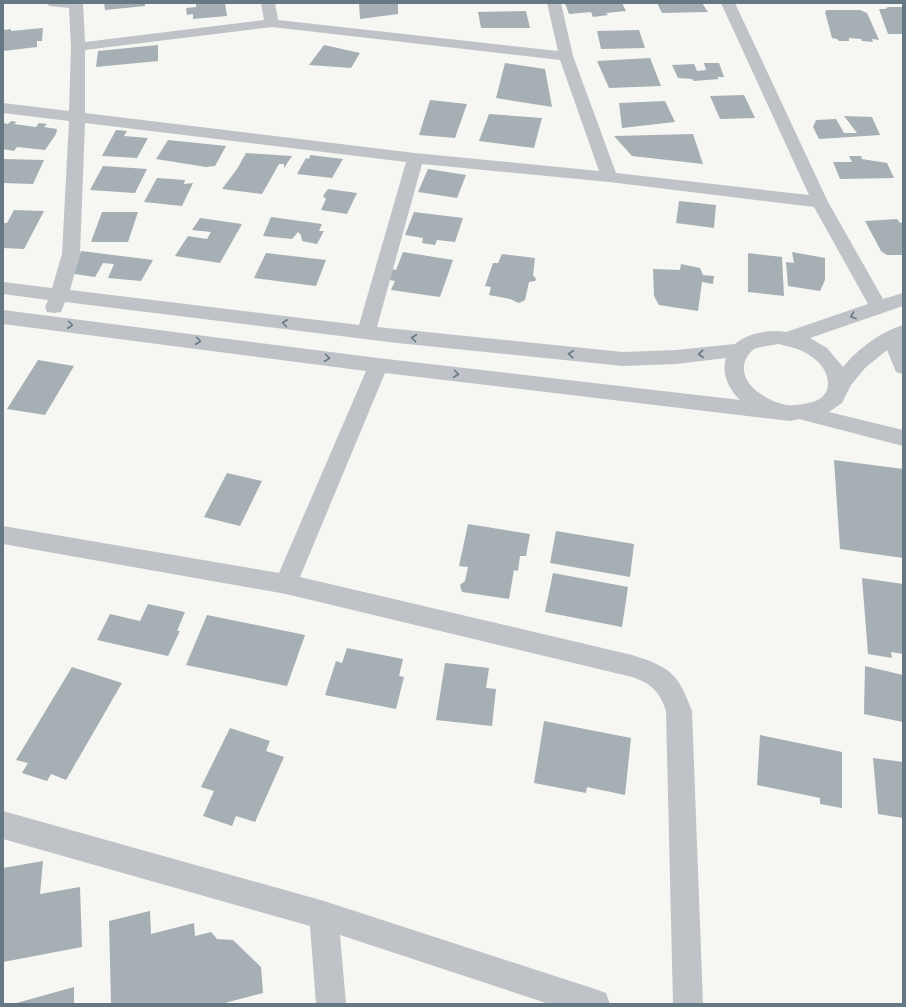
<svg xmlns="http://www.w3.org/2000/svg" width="906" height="1007" viewBox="0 0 906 1007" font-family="'Golos Text',sans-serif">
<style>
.building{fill:#a6afb4}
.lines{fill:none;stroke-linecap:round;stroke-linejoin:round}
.street{fill:#bfc3c7;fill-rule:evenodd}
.oneway{stroke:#657884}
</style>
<rect width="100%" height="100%" fill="#f6f6f3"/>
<!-- building -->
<g class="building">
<polygon points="104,3 145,3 145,6 105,10"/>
<polygon points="206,3 225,3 227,16 193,19 193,14 187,15 186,8 196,7 196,4"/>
<polygon points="359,3 398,3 398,14 360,19"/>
<polygon points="565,3 622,3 626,11 606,13 608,15 593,17 591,12 569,14"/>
<polygon points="657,3 702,3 708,12 662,13"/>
<polygon points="888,7 903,7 903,34 888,34 879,9 885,9"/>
<polygon points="827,10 860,10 867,13 879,40 872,39 873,42 862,41 861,39 849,38 849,41 839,41 837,39 832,38 825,12"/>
<polygon points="526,11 530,28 481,28 478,12"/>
<polygon points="43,28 42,41 37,41 37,47 3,51 3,30 11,29 11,31"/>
<polygon points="639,30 645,48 601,49 597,31"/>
<polygon points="158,45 158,61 96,67 98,51"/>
<polygon points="324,45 360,53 351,68 309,65"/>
<polygon points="650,58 661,86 609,88 597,61"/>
<polygon points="505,63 545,69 552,107 496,98"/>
<polygon points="704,63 719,63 724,77 717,77 719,79 694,81 692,79 678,78 672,65 694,64 697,71 706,70"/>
<polygon points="744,95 755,118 720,119 710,96"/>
<polygon points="430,100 467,104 455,138 419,135"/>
<polygon points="665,101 675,122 622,128 619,103"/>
<polygon points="489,114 542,118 534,148 479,141"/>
<polygon points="844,116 872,117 880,135 819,139 813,127 816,120 836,119 844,133 857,133"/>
<polygon points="11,121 17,122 14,124 36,127 39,123 47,124 44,127 57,129 56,134 45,150 17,147 14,151 3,149 3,123 8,124"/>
<polygon points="116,130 127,131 124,136 148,138 137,158 102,156"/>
<polygon points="693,134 703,164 632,156 614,136"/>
<polygon points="168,140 226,146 215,166 206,167 156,159"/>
<polygon points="246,153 292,156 284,168 284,164 279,164 262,194 222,189 237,169"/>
<polygon points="310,155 343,159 332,178 297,174 306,158 309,159"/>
<polygon points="849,156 861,156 862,159 887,163 894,178 840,179 833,162 852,162"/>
<polygon points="3,159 44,160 33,184 3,183"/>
<polygon points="103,166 147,169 135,193 90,190"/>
<polygon points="428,169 466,175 457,198 418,192"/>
<polygon points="157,178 185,180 184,184 193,183 182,206 144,202"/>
<polygon points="328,189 357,193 347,214 321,210 326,199 323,196"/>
<polygon points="679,201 716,205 714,228 676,223"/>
<polygon points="14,210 44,211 24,249 3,248 3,223 7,223"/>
<polygon points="102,212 138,212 128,242 91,242"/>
<polygon points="414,212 463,218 455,242 437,240 435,245 422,243 423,238 405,235"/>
<polygon points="271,217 322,224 319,231 324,231 317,244 302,241 301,235 298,232 292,239 263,236"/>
<polygon points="200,218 242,224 220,263 175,256 188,236 207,239 211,232 192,230"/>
<polygon points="897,219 900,223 903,222 903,255 887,255 881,251 865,221"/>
<polygon points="81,251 153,260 141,281 108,278 114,264 103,263 95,277 74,274"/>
<polygon points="403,252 453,260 440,297 391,290 395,281 380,278 385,268 396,270"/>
<polygon points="792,252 825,258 825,280 820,291 788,286 786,262 794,263"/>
<polygon points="266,253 326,260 316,286 254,278"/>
<polygon points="748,253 782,257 784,296 748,292"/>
<polygon points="502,254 535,258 533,275 536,279 535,281 529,282 525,300 519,303 510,299 489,295 491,287 485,286 493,263 498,263"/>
<polygon points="681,264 700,268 703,275 714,276 713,284 702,282 698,311 659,305 654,296 653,269 680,270"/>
<polygon points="38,360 74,366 45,415 7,409"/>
<polygon points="834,460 903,469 903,558 840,549"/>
<polygon points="227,473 262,481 240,526 204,517"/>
<polygon points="468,524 530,534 526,556 520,556 518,571 514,570 509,599 462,592 460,585 465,581 468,567 459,566"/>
<polygon points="556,531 634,544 630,577 550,563"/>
<polygon points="553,573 628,587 622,627 545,612"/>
<polygon points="862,578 903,584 903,654 891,652 892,658 868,654"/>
<polygon points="148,604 185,612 177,631 180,631 168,656 97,640 110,614 140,621"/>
<polygon points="207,615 305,635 287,686 186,665"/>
<polygon points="347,648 403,659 399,676 404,677 396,709 325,695 336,661 342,663"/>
<polygon points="445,663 489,668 486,688 496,689 492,726 436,720"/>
<polygon points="865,666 903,675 903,722 864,714"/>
<polygon points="72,667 122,683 66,780 51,774 47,781 22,773 28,763 16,760"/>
<polygon points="544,721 631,738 625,795 587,787 586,793 534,783"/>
<polygon points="230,728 270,741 266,751 284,757 255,822 236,816 232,826 203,816 214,791 201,787"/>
<polygon points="760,735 842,752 842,808 820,804 820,798 757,785"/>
<polygon points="873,758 903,762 903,818 878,814"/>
<polygon points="43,861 40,894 80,887 82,947 3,962 3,868"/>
<polygon points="150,911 151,934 194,923 195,936 211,932 217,939 233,940 261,967 263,993 221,1004 111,1004 109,921"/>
<polygon points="74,987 74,1004 13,1004"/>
</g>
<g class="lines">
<!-- street -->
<g class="street">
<path d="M 47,3 L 83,3 L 85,42 L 264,20 L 261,3 L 275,3 L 278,20 L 558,51 L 547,3 L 561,3 L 573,56 L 616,173 L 809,195 L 721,3 L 735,3 L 828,202 L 883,299 L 903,293 L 903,306 L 810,338 L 827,348 L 843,367 C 858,349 880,332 903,325 L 903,374 L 896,372 L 887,350 L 865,368 L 851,385 L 842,403 L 829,412 L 903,430 L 903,446 L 799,419 L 790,421 L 385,373 L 300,577 L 632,655 C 670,667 678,673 692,711 L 703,1004 L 673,1004 L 666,711 C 660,692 651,683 632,677 L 286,594 L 3,544 L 3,526 L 279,573 L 366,371 L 3,324 L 3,310 L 378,358 L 740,400 C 729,389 721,374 726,358 L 676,364 L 623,366 L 397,343 L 65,302 L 61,312 L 54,313 L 47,312 L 45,307 L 48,300 L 3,294 L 3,282 L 52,288 L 62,254 L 69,121 L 3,113 L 3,103 L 69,111 L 71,47 L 69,8 L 49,6 ZM 272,27 L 560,60 L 599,171 L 415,153 L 85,113 L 85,50 ZM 85,123 L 406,162 L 359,325 L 70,290 L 80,254 ZM 422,164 L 609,182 L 814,207 L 868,304 L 786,332 C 771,329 747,333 735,344 L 676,350 L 623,352 L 377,327 ZM 778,344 C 791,347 802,349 812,357 C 829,368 837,394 813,402 C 804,404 791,407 782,404 C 764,399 738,383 745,361 C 747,356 750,352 754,349 C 761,346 771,346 778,344 Z"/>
<polygon points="3,811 324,901 595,989 606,993 610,1004 549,1004 340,935 346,1004 316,1004 310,926 3,839"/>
</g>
</g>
<!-- one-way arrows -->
<defs><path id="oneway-chevron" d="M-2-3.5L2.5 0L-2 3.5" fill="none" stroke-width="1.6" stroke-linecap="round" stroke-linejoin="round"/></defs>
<g class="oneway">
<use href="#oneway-chevron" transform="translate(853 316) rotate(160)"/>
<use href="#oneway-chevron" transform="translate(285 323) rotate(-173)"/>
<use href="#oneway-chevron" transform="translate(70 325) rotate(7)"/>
<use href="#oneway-chevron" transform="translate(414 338) rotate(-174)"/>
<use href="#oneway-chevron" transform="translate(198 341) rotate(7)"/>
<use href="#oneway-chevron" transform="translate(571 354) rotate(-174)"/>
<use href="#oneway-chevron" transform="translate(701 354) rotate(175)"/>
<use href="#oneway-chevron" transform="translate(327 358) rotate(8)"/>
<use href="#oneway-chevron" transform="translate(456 374) rotate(7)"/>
</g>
<!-- border -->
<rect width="906" height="1007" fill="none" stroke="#657884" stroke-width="8"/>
</svg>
